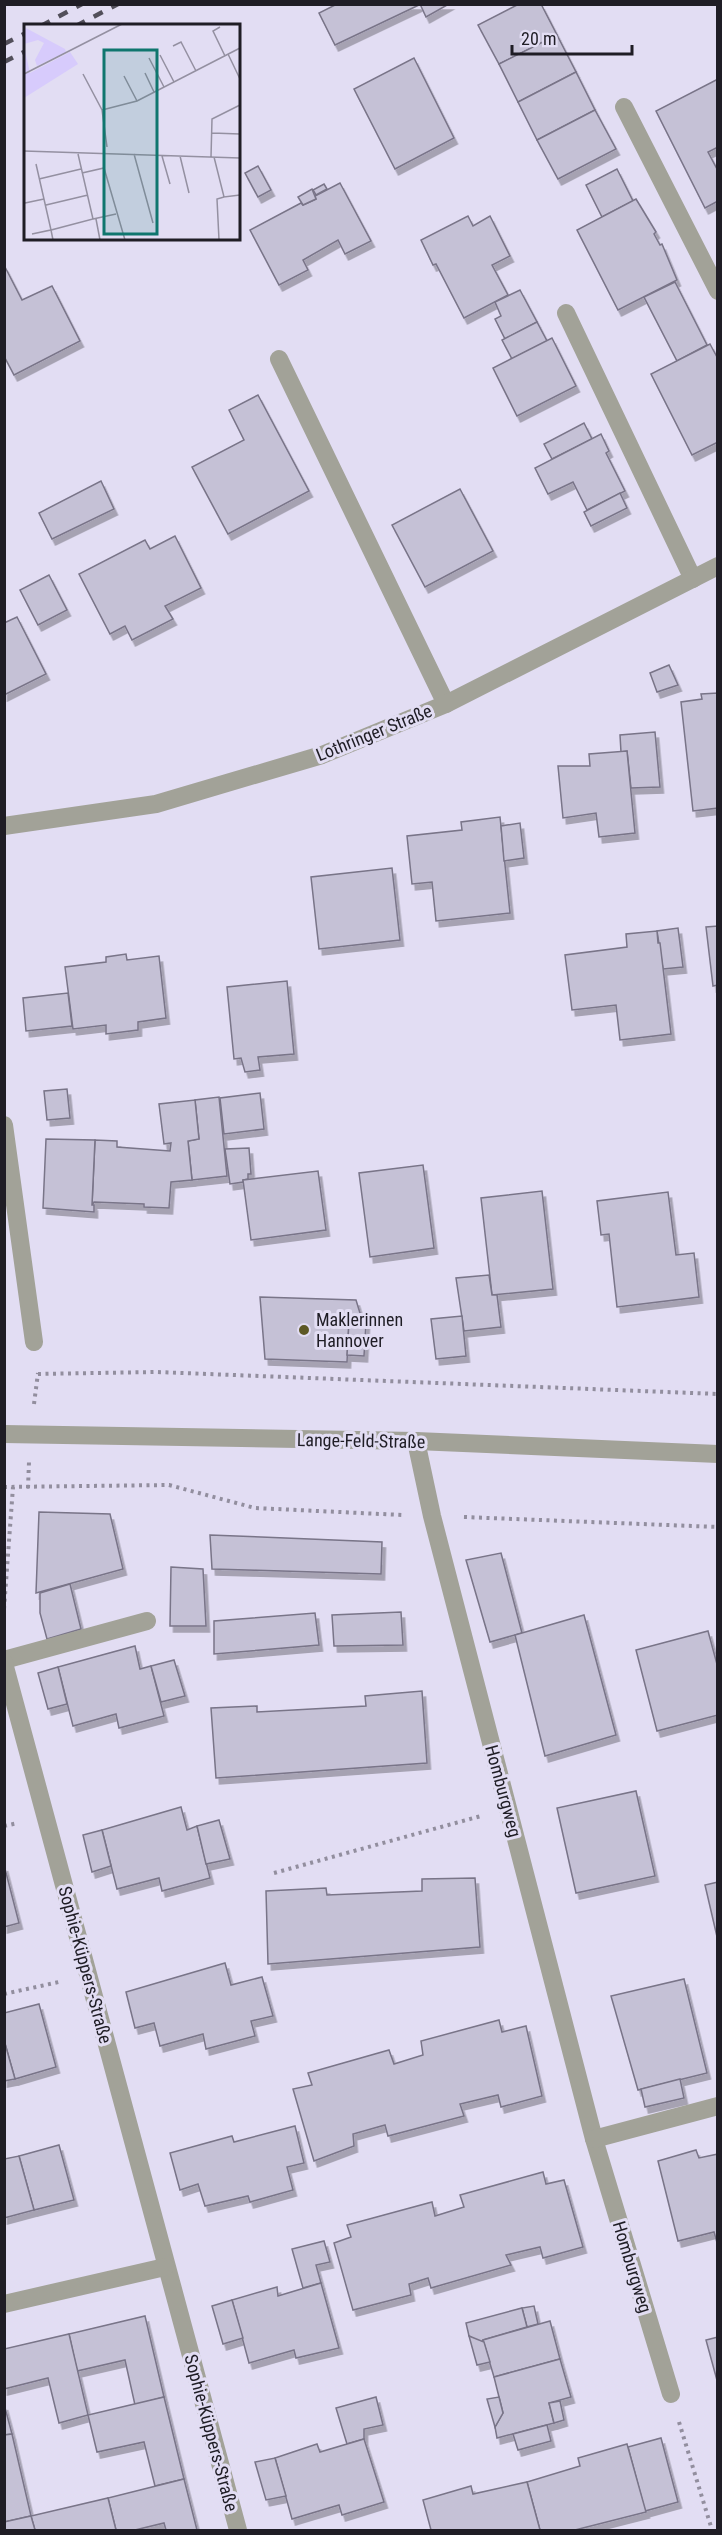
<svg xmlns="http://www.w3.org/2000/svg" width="722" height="2535" viewBox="0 0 722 2535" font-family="'Roboto Condensed',sans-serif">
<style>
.building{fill:#c5c1d6;stroke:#797488;stroke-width:1.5;filter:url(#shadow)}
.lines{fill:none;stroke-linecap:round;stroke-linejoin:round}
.path{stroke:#928e9e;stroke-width:4;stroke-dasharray:3 4.5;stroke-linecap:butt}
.minor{stroke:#a2a298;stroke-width:18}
.rail{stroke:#524f5a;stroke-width:4.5;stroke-dasharray:10 10;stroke-linecap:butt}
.poi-dot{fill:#5d5825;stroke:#e2ddf3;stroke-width:2}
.labels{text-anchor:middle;stroke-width:6;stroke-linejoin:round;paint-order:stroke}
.street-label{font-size:18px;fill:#1f1d25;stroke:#e2ddf3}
.poi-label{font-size:18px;fill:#1f1d25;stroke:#e2ddf3;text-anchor:start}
.inset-road{fill:none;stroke:#9490a1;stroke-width:1.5}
.view{fill:#0f766e;fill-opacity:0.15;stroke:#0f766e;stroke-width:3}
.inset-edge{fill:none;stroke:#1f1d25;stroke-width:3}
</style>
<defs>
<filter id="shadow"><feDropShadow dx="3.5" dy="6" stdDeviation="0" flood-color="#0004"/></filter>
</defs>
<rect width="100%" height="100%" fill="#e2ddf3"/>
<!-- building -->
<g class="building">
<polygon points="337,4 418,4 419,5 335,45 319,13"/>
<polygon points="420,4 449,4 426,17"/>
<polygon points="519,4 541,4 557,35 499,64 478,25"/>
<polygon points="557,35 576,72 518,102 499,64"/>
<polygon points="414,58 454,138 395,169 354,89"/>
<polygon points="576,72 595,110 537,140 518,102"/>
<polygon points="718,79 718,147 708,152 718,171 718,201 705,208 656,111"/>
<polygon points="595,110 616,149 558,179 537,140"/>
<polygon points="258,166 271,190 258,197 245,173"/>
<polygon points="617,169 633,201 602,217 586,185"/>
<polygon points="340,183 371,241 345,254 338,240 303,260 308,270 279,285 250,230 301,203 303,205 316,199 315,196"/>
<polygon points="324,184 327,189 316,195 313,190"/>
<polygon points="312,189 316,199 303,205 298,197"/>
<polygon points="636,199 656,232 654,234 660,245 662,244 677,280 618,310 577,230"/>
<polygon points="468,216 473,226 490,216 510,256 492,265 508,295 464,318 436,264 433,265 421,240"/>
<polygon points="4,265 22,300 52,286 80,341 14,375 4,356"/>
<polygon points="675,282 707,345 677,361 644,297"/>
<polygon points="520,290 537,322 505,339 495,319 501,316 495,302"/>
<polygon points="537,322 547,341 512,359 502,340"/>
<polygon points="552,338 576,386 517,416 493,368"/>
<polygon points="710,344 718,359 718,442 692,455 651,374"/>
<polygon points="258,395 309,491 228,534 192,467 244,440 229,410"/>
<polygon points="584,423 592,439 552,459 544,444"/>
<polygon points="601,434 609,451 606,453 625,491 587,510 573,482 548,494 535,468"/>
<polygon points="101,481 114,509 52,539 39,513"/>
<polygon points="460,489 493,551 425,587 392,525"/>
<polygon points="620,493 627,508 591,526 584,512"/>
<polygon points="175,536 201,588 165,606 173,619 132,640 125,626 110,634 79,574 145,540 150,549"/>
<polygon points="49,575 67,610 38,625 20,590"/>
<polygon points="17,617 46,674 4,695 4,623"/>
<polygon points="669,665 678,685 657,692 650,673"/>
<polygon points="718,693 718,808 693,811 681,702 702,699 701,694"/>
<polygon points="655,732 660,787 631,788 627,751 621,752 620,735"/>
<polygon points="627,751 635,833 599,837 596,813 563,818 558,766 590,766 589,754"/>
<polygon points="500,817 510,913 436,921 432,882 412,884 407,836 462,830 461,822"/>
<polygon points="520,823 524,858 504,861 501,826"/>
<polygon points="392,868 400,940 319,949 311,877"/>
<polygon points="718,926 718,985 713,986 706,927"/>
<polygon points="678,928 683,967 663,969 657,931"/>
<polygon points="657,931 658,943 660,943 671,1034 620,1040 616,1005 572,1010 565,955 627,947 626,934"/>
<polygon points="126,954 127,960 159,956 166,1018 138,1022 138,1030 106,1034 106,1025 73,1029 65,967 106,962 106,957"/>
<polygon points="287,981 294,1054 258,1057 260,1070 245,1072 241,1058 234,1059 227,987"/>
<polygon points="68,993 72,1026 26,1031 23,998"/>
<polygon points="67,1089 70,1118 47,1120 44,1091"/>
<polygon points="260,1093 264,1129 224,1134 220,1098"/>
<polygon points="219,1097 227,1176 192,1180 188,1141 199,1139 195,1100"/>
<polygon points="195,1100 199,1139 188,1141 192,1180 171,1182 169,1208 144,1207 144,1204 94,1202 92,1205 95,1140 117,1141 117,1147 170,1151 171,1143 164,1144 159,1104"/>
<polygon points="46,1139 95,1140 92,1205 94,1205 94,1212 43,1208"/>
<polygon points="249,1148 251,1174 248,1174 248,1179 243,1180 243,1182 230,1184 225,1149"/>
<polygon points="423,1165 434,1248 370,1257 359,1173"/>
<polygon points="318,1171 326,1230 251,1240 243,1180"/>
<polygon points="542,1191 553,1289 492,1295 481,1198"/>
<polygon points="668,1192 676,1255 694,1253 699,1297 617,1307 609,1234 601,1235 597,1201"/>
<polygon points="489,1275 492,1295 497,1295 501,1327 464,1331 456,1278"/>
<polygon points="260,1297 356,1300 363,1323 349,1322 347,1362 265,1359"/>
<polygon points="462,1316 466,1356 436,1359 431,1319"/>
<polygon points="349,1322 366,1323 364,1356 347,1355"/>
<polygon points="39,1512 110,1514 123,1569 36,1593"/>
<polygon points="210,1535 382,1542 381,1574 212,1569"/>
<polygon points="501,1553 522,1633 490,1642 466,1560"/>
<polygon points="171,1567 203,1569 206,1626 170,1626"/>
<polygon points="70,1584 81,1629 47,1639 40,1613 40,1593"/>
<polygon points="401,1612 403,1645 334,1646 332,1615"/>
<polygon points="315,1613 319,1645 214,1654 214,1621"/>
<polygon points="584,1615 616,1735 545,1756 515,1635"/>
<polygon points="708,1631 718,1668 718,1715 657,1731 636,1650"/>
<polygon points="135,1646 140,1669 151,1666 164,1716 119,1728 116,1714 73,1726 58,1667"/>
<polygon points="174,1660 185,1696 161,1702 151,1666"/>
<polygon points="58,1667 67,1704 48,1709 38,1673"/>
<polygon points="422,1691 427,1763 216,1778 211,1708 257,1706 257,1712 366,1706 365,1696"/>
<polygon points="636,1791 655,1876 576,1893 557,1808"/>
<polygon points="181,1807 187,1830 197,1826 210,1878 162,1891 159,1878 117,1889 102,1830"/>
<polygon points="219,1820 230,1859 206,1864 197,1826"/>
<polygon points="102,1830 111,1866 92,1872 83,1835"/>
<polygon points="4,1865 19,1923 4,1927"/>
<polygon points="475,1878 480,1947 268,1964 266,1891 326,1888 327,1895 422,1891 422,1879"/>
<polygon points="718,1882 718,1941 705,1885"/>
<polygon points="225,1963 231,1985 262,1977 273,2016 251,2021 255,2036 206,2049 203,2034 160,2046 154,2023 135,2028 126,1992"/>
<polygon points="684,1979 707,2073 638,2090 611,1996"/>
<polygon points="39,2004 56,2067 15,2079 4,2040 4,2013"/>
<polygon points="499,2020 502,2032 526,2026 542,2096 501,2107 498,2095 460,2104 464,2116 388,2136 385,2125 353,2134 354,2146 314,2161 293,2089 312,2085 308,2073 389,2050 394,2064 423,2055 421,2041"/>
<polygon points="4,2040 15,2079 4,2081"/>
<polygon points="680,2079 684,2098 645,2107 641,2089"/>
<polygon points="295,2126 304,2163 287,2167 293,2190 250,2202 248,2196 205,2206 198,2184 180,2190 170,2153 232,2136 234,2142"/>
<polygon points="59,2145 74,2200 34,2210 19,2156"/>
<polygon points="696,2150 699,2158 718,2154 718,2246 714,2232 678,2241 658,2161"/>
<polygon points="19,2156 34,2210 4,2218 4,2159"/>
<polygon points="543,2172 546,2184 564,2180 583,2247 543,2258 540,2247 506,2255 511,2265 431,2288 428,2278 409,2284 411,2295 353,2310 334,2243 351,2237 347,2225 432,2202 435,2216 464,2207 460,2195"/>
<polygon points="324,2241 330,2262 316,2265 321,2283 303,2288 292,2249"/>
<polygon points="321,2283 339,2348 296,2358 294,2350 249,2363 232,2300 277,2287 278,2296"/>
<polygon points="232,2300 243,2338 223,2344 212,2306"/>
<polygon points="534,2306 538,2324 527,2327 522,2308"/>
<polygon points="522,2308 527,2327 483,2340 481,2343 469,2336 466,2323"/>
<polygon points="145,2316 164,2397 135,2405 125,2360 77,2371 69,2334"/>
<polygon points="550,2321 560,2359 494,2377 483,2340"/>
<polygon points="69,2334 88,2415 59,2423 48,2378 4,2389 4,2349"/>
<polygon points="469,2336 484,2342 490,2362 477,2365"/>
<polygon points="718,2337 718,2384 706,2340"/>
<polygon points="560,2359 571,2397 549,2403 554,2423 497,2438 495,2427 503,2413 494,2377"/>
<polygon points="164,2397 184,2479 155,2486 144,2442 97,2452 88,2415"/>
<polygon points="376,2397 383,2425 364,2429 364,2439 347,2444 336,2408"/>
<polygon points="499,2397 503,2413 495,2427 487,2399"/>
<polygon points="560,2401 564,2420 554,2423 549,2403"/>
<polygon points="4,2404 12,2434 4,2435"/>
<polygon points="547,2425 551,2441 518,2450 513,2434"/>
<polygon points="12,2434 31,2516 4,2522 4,2435"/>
<polygon points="661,2438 678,2502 645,2511 628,2447"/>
<polygon points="364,2439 384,2502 342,2515 339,2505 292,2519 275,2458 317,2444 320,2452"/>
<polygon points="627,2444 646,2512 575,2530 540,2530 527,2482 580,2466 578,2458"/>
<polygon points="275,2458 286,2496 266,2500 255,2462"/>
<polygon points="184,2479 197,2530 166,2530 164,2523 135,2530 116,2530 108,2498"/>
<polygon points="527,2482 540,2530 431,2530 423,2500 471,2486 473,2494"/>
<polygon points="108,2498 116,2530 35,2530 31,2516"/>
<polygon points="31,2516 35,2530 4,2530 4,2522"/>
</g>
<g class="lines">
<!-- path -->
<g class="path">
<polyline points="38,1374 157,1372 718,1394"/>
<polyline points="34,1404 38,1373"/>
<polyline points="4,1487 169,1485 255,1508 402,1515"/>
<polyline points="28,1488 29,1462"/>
<polyline points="464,1517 718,1527"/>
<polyline points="4,1609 13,1487"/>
<polyline points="4,1826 18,1823"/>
<polyline points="274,1873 481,1816"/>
<polyline points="4,1994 59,1982"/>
<polyline points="679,2422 712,2530"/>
</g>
<!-- minor -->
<g class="minor">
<polyline points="624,107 718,291"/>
<polyline points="566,313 693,579"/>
<polyline points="279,359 446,704"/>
<polyline points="4,826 156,804 322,755 446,704 718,566"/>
<polyline points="4,1125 34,1342"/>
<polyline points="4,1434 416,1441 718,1454"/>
<polyline points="416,1441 432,1516 594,2139 671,2394"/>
<polyline points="4,1660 147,1621"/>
<polyline points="4,1663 238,2530"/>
<polyline points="594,2139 718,2106"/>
<polyline points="4,2304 165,2267"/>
</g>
<!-- rail -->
<g class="rail">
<polyline points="41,26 82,4"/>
<polyline points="76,26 118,4"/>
<polyline points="4,44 26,33"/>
<polyline points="4,62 26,51"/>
</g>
</g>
<!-- markers -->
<circle class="poi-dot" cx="304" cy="1330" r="6"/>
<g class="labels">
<!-- street labels -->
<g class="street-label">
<text transform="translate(374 733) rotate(-22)" y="6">Lothringer Straße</text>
<text transform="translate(361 1441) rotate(1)" y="6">Lange-Feld-Straße</text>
<text transform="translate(503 1791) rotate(75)" y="6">Homburgweg</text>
<text transform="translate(85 1965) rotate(75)" y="6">Sophie-Küppers-Straße</text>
<text transform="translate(632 2267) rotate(73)" y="6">Homburgweg</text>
<text transform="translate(211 2433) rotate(75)" y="6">Sophie-Küppers-Straße</text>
</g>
<!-- poi labels -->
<g class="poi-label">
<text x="316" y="1326">Maklerinnen<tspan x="316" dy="21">Hannover</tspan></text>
</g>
</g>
<!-- overview -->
<g transform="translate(24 24)">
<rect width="216" height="216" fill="#e2ddf3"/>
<path d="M 0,3 L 41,25 L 42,28 L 13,42 L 11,36 L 20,19 L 14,16 L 0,20 ZM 0,22 L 6,49 L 46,28 L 54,40 L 0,74 Z" fill="#d7cbfc"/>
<path class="inset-road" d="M 196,3 L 189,7 L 201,32M 149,22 L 157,18 L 172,47M 204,30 L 216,55M 136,31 L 150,58M 125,34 L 140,63M 121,49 L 130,68M 0,50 L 98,0M 59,50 L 78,86 L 83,123M 100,52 L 113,77M 78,86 L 113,77 L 216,24M 188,109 L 216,110M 0,127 L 216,134M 110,130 L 129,199M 138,132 L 146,160M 156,132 L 165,169M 187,133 L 188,95 L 216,81M 190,133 L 200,173 L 216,171M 12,140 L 27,206 L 69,195 L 54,130M 58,149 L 80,144 L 101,216M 15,155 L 57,145M 1,179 L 20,175M 22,181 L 64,171M 69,195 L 92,190M 72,195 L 76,216M 8,210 L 27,206 L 29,216M 195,216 L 193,175 L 200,173"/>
<path class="view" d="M 80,26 L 133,26 L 133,210 L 80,210 Z"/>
<rect width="216" height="216" class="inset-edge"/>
</g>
<!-- border -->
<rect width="722" height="2535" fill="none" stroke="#1f1d25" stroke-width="12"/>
<!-- scale -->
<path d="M512 45v9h120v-9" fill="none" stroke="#1f1d25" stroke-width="3"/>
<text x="521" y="45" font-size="18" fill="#1f1d25" stroke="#e2ddf3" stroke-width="4.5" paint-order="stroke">20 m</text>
</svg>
